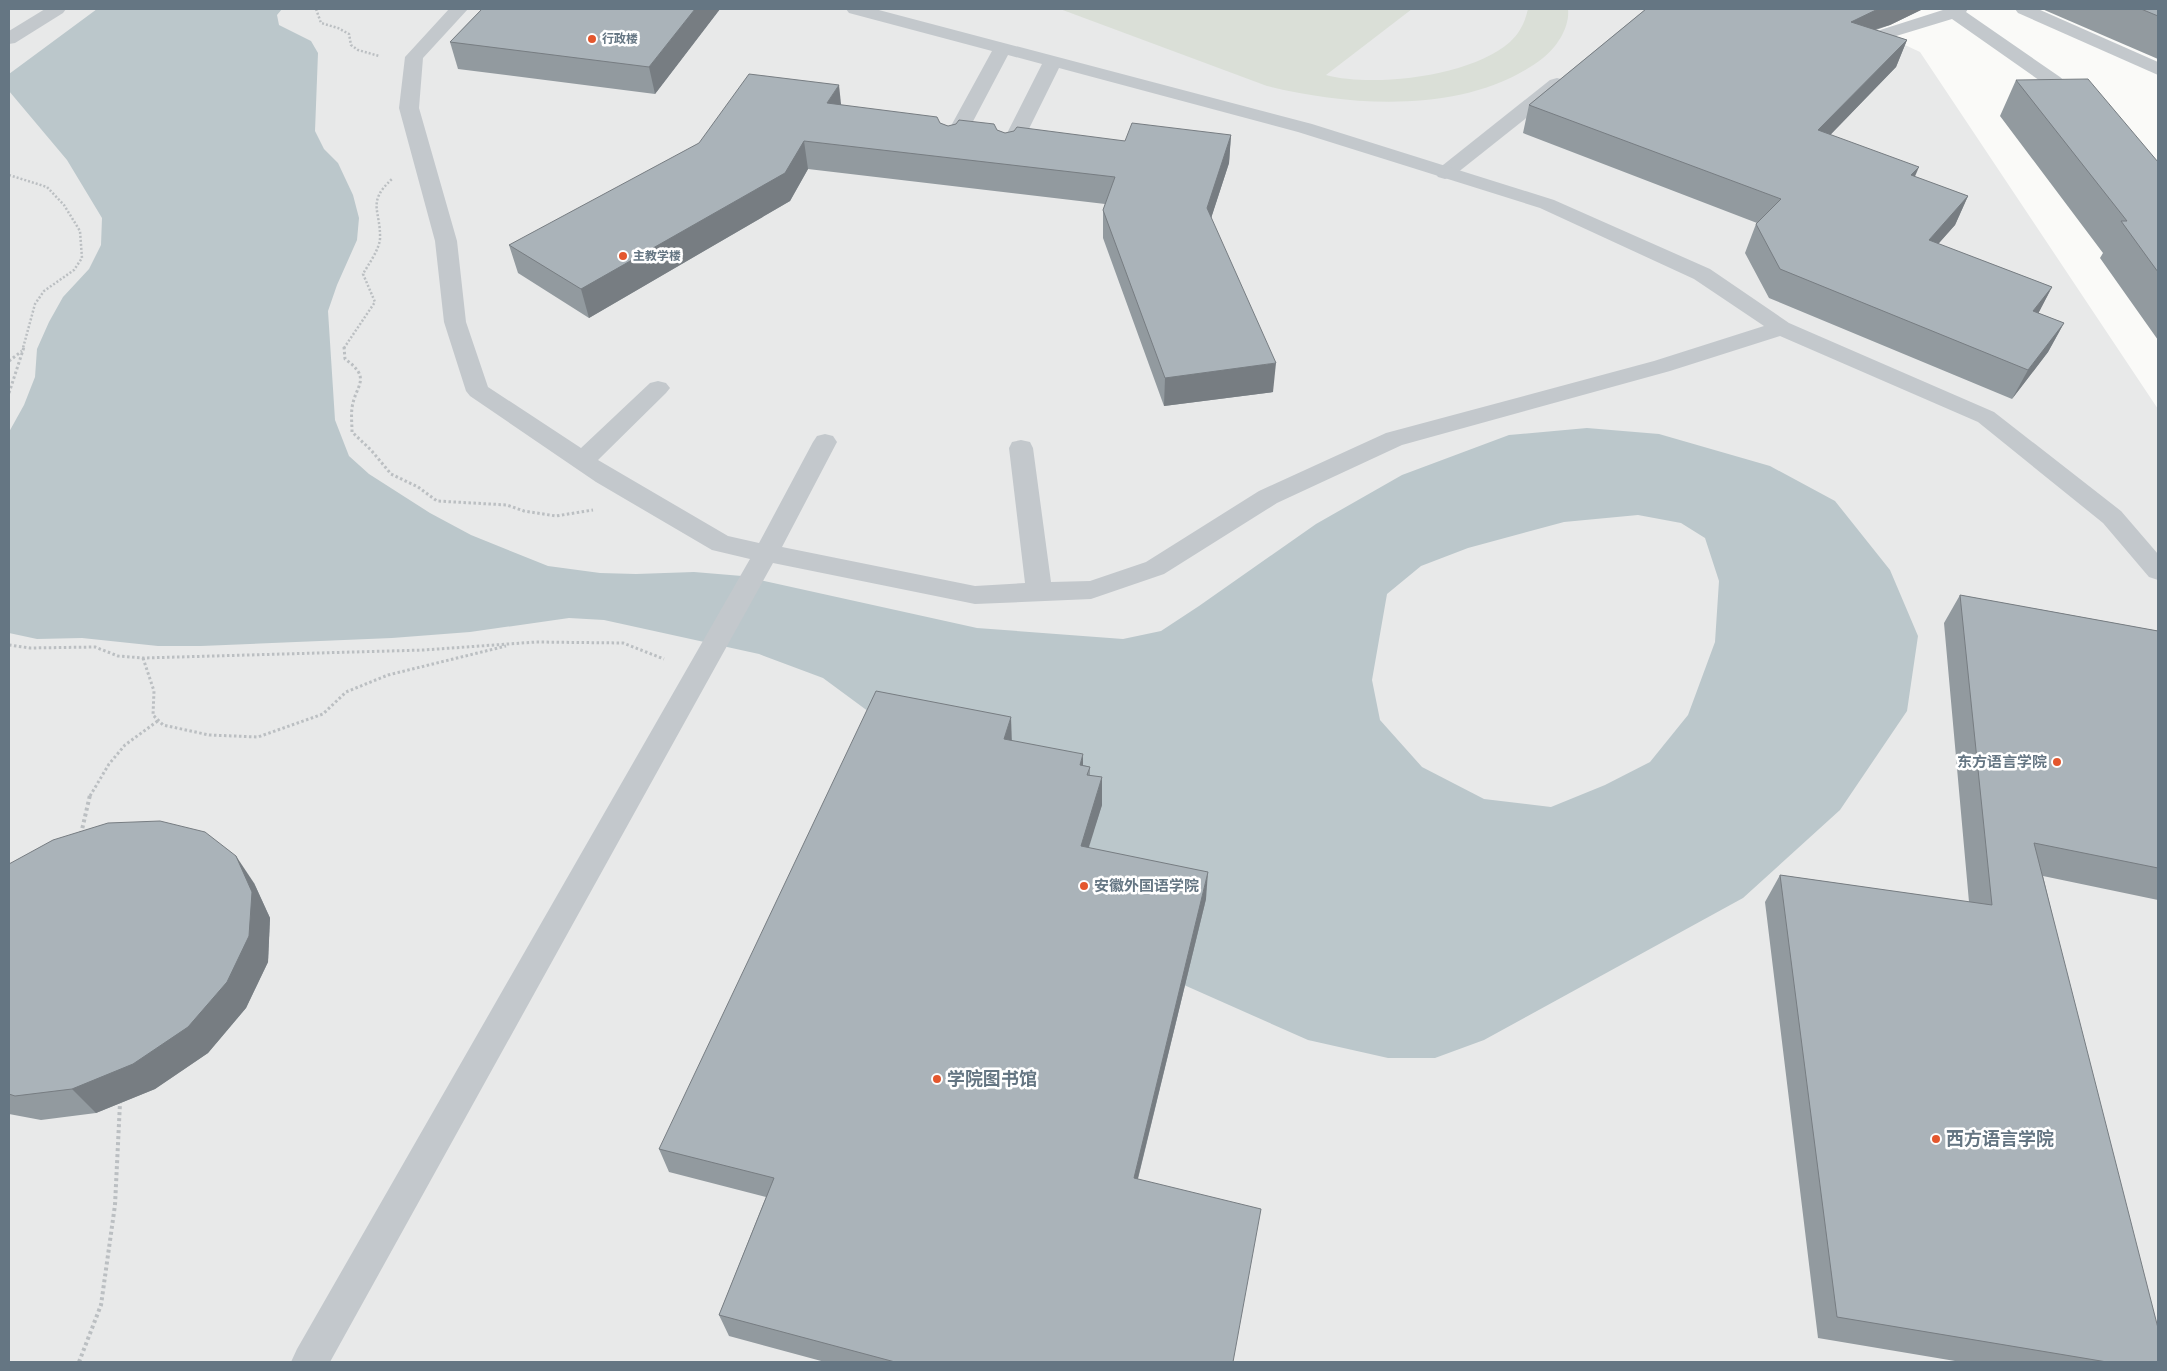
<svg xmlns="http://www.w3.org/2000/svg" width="2167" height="1371" viewBox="0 0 2167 1371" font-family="'Asap Condensed','Noto Sans SC',sans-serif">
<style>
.built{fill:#e8e9e9}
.green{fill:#dadfd7}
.water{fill:#bbc7cb;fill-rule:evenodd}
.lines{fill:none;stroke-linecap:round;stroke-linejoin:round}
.path-far2{stroke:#bbbfc2;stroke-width:2.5;stroke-dasharray:2 2;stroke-linecap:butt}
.path-far1{stroke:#bbbfc2;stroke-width:3;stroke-dasharray:2.5 2.5;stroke-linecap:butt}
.path{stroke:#bbbfc2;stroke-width:4;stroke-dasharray:3 3;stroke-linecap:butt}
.lane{fill:#c3c8cc;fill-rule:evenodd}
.street{fill:#c3c8cc;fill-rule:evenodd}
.wall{fill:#929a9f}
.shaded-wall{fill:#777d82}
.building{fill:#aab3b9;stroke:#777d82}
.poi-dot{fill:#e4572e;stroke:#fff;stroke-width:2}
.labels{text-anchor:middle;stroke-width:5;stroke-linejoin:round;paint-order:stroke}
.far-poi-label{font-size:12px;font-weight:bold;fill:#657683;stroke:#fff;text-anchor:start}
.poi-label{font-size:15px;font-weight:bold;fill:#657683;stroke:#fff;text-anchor:end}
.near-poi-label{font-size:18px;font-weight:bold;fill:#657683;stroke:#fff;text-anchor:start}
</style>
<rect width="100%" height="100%" fill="#fafaf8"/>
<!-- built -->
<polygon class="built" points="9,9 1828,9 1920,52 2158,409 2158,1362 9,1362"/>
<!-- green -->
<path class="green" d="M 1060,9 L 1412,9 L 1326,75 C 1374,88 1472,76 1510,42 C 1520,33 1525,22 1528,9 L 1568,9 C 1570,27 1557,47 1543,58 C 1469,115 1352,107 1267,86 Z"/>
<!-- water -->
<path class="water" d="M 97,9 L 282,9 L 277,15 L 279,25 L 311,41 L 318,53 L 315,131 L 324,149 L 338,163 L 353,195 L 359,218 L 357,240 L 337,285 L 328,311 L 335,420 L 349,456 L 369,474 L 430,513 L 471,535 L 548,566 L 600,573 L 636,574 L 694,572 L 742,576 L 977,628 L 1123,639 L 1161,631 L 1199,606 L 1316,524 L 1402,475 L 1509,435 L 1587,428 L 1659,434 L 1770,466 L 1835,501 L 1890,570 L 1918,636 L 1907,711 L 1840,810 L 1743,898 L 1484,1040 L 1435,1058 L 1388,1058 L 1308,1040 L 1184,985 L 1081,873 L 1101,805 L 880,720 L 823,678 L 759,654 L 604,620 L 569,618 L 470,632 L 392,638 L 201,646 L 158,646 L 82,638 L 37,639 L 9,633 L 9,432 L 24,405 L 35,377 L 37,349 L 49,322 L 63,297 L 89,269 L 101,245 L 102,218 L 67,160 L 9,91 L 9,74 ZM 1638,515 L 1681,523 L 1705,538 L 1719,581 L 1715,642 L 1688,715 L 1650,762 L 1605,785 L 1551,807 L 1484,799 L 1422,767 L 1380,720 L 1372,680 L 1387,594 L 1421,566 L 1468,548 L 1564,522 Z"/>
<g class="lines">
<!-- path-far2 -->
<g class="path-far2">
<polyline points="316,9 321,23 338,28 349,34 351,45 358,50 379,56"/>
<polyline points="9,175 47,187 64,205 80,231 82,258 74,270 44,291 35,304 23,348"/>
<path d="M 344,348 L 375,302 L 363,274 C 368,265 379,250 380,239 C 381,210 366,203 392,179"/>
</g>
<!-- path-far1 -->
<g class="path-far1">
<path d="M 344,347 L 345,359 C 373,379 355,385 352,408 C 351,416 352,424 352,432 L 371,450 L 391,474 L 418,487 L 437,501 L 507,505 L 524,511 L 556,516 L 593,510"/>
<polyline points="9,361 22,351"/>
<polyline points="9,393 24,347"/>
<polyline points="9,645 30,648 95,647 118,656 143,658 424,650 536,642 623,643 664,659"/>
<polyline points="143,658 154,691 153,715 163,725 209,735 258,737 323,714 346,692 388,675 506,646"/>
<polyline points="90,796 109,764 125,745 159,720"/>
</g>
<!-- path -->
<g class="path">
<polyline points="81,834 90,795"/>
<polyline points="79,1362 101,1305 115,1205 120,1103"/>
</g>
<!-- lane -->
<polygon class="lane" points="1557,78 1564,80 1566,84 1564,88 1452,177 1445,179 1438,177 1435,173 1438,169 1550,80"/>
<!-- street -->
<g class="street">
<polygon points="45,9 66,9 63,13 15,43 9,44 9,31"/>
<polygon points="449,9 468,9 423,58 419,108 457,241 466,322 488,387 581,448 650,383 658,381 666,383 670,388 666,393 598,460 728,536 759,543 813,442 817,436 825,434 833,436 837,442 782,547 975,586 1025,583 1009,448 1012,442 1021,440 1030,442 1033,448 1051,582 1090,581 1146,562 1259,491 1386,433 1654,361 1764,326 1694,279 1540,208 1298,132 1059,68 1017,153 1014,157 1007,159 1000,157 997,153 1042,64 1008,55 960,146 957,150 950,152 943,150 940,146 992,51 849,13 846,9 875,9 1312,124 1554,200 1710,269 1789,323 1994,412 2121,511 2158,554 2158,580 2149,577 2103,523 1978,422 1780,336 1670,371 1402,445 1277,503 1164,574 1091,599 975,604 773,563 330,1362 291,1362 297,1349 750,559 712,550 596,482 470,396 466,391 444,322 435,241 399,108 405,57"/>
<polygon points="1946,9 1968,9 1966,12 2060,77 2091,104 2088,108 2081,110 2074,108 2046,85 1952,19 1883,40 1877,39 1874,35 1877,31"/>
<polygon points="2015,9 2038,9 2158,62 2158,75 2018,13"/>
</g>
</g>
<!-- wall -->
<g class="wall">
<polygon points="482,9 720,9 655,94 458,69 450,42"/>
<polygon points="1646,9 1923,9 1890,25 1876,30 1907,40 1896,67 1830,135 1915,177 1968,196 1955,225 1938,244 2052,287 2038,313 2064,323 2048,352 2012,399 1769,298 1745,253 1756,224 1757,223 1523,133 1529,105"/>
<polygon points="2042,9 2158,9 2158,59"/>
<polygon points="2016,80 2158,162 2158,340 2100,258 2103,253 2000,116"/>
<polygon points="841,105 940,123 948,126 997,130 1005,133 1125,141 1231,135 1229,163 1211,218 1273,392 1164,406 1103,238 1103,210 1105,204 808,169 790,201 589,318 518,273 509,245"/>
<polygon points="1960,595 2158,631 2158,900 2043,876 2158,1362 1961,1362 1818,1338 1765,902 1780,875 1969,902 1944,623"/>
<polygon points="1012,741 1083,765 1090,767 1090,775 1102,805 1088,847 1206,899 1138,1179 1233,1362 825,1362 729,1336 719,1315 766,1197 669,1172 659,1149"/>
<polygon points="9,864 254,883 270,918 268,962 246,1008 208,1053 155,1089 96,1113 41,1120 9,1114"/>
</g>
<!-- shaded-wall -->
<g class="shaded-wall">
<polygon points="695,9 720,9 655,94 649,67"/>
<polygon points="1878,9 1923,9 1890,25 1876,29 1873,33 1851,22"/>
<polygon points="1907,40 1896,67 1807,159 1818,130"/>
<polygon points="839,85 842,113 827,103"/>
<polygon points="1231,135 1229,163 1205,237 1207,208"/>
<polygon points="804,141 808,169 790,201 589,318 581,289"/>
<polygon points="1919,167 1907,195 1911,175"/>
<polygon points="1968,196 1955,225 1916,269 1929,240"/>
<polygon points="2052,287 2037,316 2033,311"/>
<polygon points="2064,323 2048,352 2012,399 2028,370"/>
<polygon points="1276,363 1273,392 1164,406 1165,378"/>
<polygon points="1011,717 1012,745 1004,739"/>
<polygon points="1083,754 1083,782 1080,765"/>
<polygon points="1102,777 1102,805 1081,873 1081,846"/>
<polygon points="236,856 254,883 270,918 268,962 246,1008 208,1053 155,1089 96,1113 72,1089"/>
<polygon points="1208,872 1206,899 1132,1202 1134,1178"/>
</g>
<!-- building -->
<g class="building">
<polygon points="482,9 695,9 649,67 450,42"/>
<polygon points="1646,9 1878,9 1851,22 1907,40 1818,130 1919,167 1911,175 1968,196 1929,240 2052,287 2033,311 2064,323 2028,370 1780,269 1756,224 1781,199 1529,105"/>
<polygon points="2141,9 2158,9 2158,16"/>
<polygon points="749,74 839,85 827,103 937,117 940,123 948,126 956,124 959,120 994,124 997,130 1005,133 1014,131 1017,127 1125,141 1132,123 1231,135 1207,208 1276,363 1165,378 1103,210 1115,177 804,141 785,173 581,289 509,245 699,143"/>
<polygon points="2088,79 2158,162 2158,272 2121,221 2127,221 2016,80"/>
<polygon points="1960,595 2158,631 2158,868 2034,843 2158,1328 2158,1362 2107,1362 1837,1317 1780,875 1992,905"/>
<polygon points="876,691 1011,717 1004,739 1083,754 1080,765 1090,767 1087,775 1102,777 1081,846 1208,872 1134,1178 1261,1209 1233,1362 895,1362 719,1315 774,1178 659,1149"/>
<polygon points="160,821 205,832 236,856 252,892 249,936 227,982 188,1027 133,1064 72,1089 15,1096 9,1094 9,864 53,840 108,823"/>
</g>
<!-- markers -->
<g class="poi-dot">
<circle cx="592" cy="39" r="5"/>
<circle cx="623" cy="256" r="5"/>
<circle cx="2057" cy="762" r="5"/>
<circle cx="1084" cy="886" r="5"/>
<circle cx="937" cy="1079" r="5"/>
<circle cx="1936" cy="1139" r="5"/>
</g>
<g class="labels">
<!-- far-poi labels -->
<g class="far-poi-label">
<text x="602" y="43">行政楼</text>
<text x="633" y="260">主教学楼</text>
</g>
<!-- poi labels -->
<g class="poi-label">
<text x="2047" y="767">东方语言学院</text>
<text x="1094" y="891" text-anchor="start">安徽外国语学院</text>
</g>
<!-- near-poi labels -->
<g class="near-poi-label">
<text x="947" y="1085">学院图书馆</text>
<text x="1946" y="1145">西方语言学院</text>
</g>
</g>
<!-- border -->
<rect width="2167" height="1371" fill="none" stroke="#657683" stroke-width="20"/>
</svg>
